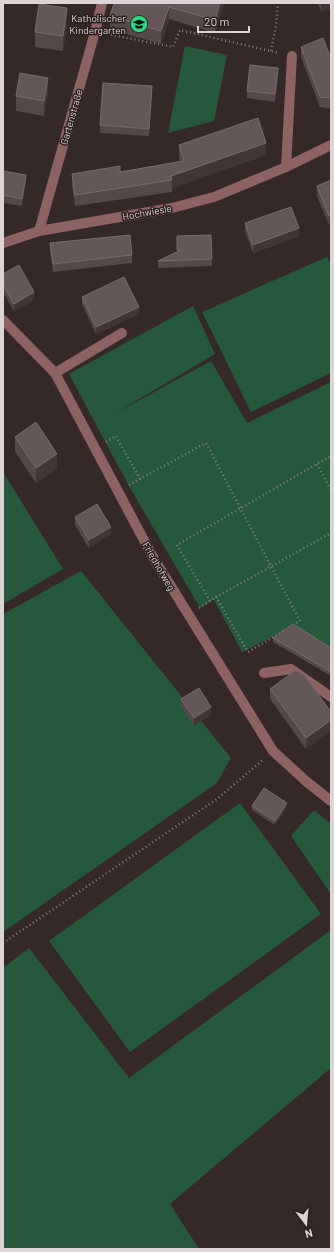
<svg xmlns="http://www.w3.org/2000/svg" width="334" height="1252" viewBox="0 0 334 1252" font-family="Barlow,sans-serif">
<style>
.green{fill:#26593b}
.lines{fill:none;stroke-linecap:round;stroke-linejoin:round}
.path{stroke:#887d7d;stroke-width:2.5;stroke-dasharray:1 3;stroke-linecap:butt}
.minor{stroke:#8d6262;stroke-width:10}
.wall{fill:#554848}
.shaded-wall{fill:#423535}
.building{fill:#645757;stroke:#776b6b}
.labels{text-anchor:middle;stroke-width:3;stroke-linejoin:round;paint-order:stroke}
.poi-label{font-size:10px;fill:#ddd5d5;stroke:#2b1f1f;text-anchor:end}
.street-label{font-size:10px;fill:#ddd5d5;stroke:#2b1f1f}
</style>
<rect width="100%" height="100%" fill="#352928"/>
<!-- green -->
<g class="green">
<polygon points="185,46 227,55 214,121 168,133"/>
<polygon points="327,257 331,265 331,373 251,412 202,312"/>
<polygon points="193,306 215,354 112,415 211,361 247,423 331,382 331,648 294,626 242,652 214,600 200,608 129,486 69,374"/>
<polygon points="3,472 63,569 3,604"/>
<polygon points="81,571 231,758 217,783 3,932 3,614"/>
<polygon points="240,803 321,914 130,1052 49,941"/>
<polygon points="314,810 331,824 331,894 291,836"/>
<polygon points="331,930 331,1068 170,1204 199,1249 3,1249 3,968 29,948 129,1078"/>
</g>
<g class="lines">
<!-- path -->
<g class="path">
<polyline points="107,34 173,47 180,30 279,53"/>
<polyline points="271,51 276,26 278,3"/>
<polyline points="106,442 116,436 140,479"/>
<polyline points="317,464 331,490"/>
<polyline points="129,485 206,443 300,621 291,626"/>
<polyline points="216,597 331,533"/>
<polyline points="210,601 177,545 331,456"/>
<polyline points="199,608 216,597 248,652 285,630"/>
<polyline points="3,943 217,799 264,759"/>
</g>
<!-- minor -->
<g class="minor">
<polyline points="286,167 292,56"/>
<polyline points="39,231 95,32 102,3"/>
<polyline points="3,243 39,231 172,208 214,197 286,167 331,145"/>
<polyline points="3,320 55,373 154,559 273,751 307,782 331,801"/>
<polyline points="55,373 122,333"/>
<polyline points="264,673 291,669 331,697"/>
</g>
</g>
<!-- wall -->
<g class="wall">
<polygon points="114,3 224,3 215,33 169,19 161,44 110,29 110,16"/>
<polygon points="318,3 331,3 321,12"/>
<polygon points="67,23 63,51 35,47 35,32"/>
<polygon points="301,47 331,58 331,109 320,107 301,57"/>
<polygon points="278,76 275,102 247,98 247,91"/>
<polygon points="48,93 44,116 16,111 16,96"/>
<polygon points="152,94 149,136 100,133 100,125"/>
<polygon points="179,145 266,155 172,188 172,192 75,206 72,185 72,174 120,172 180,161 179,157"/>
<polygon points="3,171 26,182 22,206 3,203"/>
<polygon points="331,180 331,225 329,225 317,196 317,186"/>
<polygon points="245,223 299,236 253,253 245,231"/>
<polygon points="211,235 212,266 158,268 158,261 177,252 177,236"/>
<polygon points="50,243 132,255 132,263 53,272 50,251"/>
<polygon points="3,274 34,300 14,311 3,292"/>
<polygon points="82,297 139,314 96,334 82,304"/>
<polygon points="15,437 57,469 36,483 15,452"/>
<polygon points="75,517 111,534 89,548 75,525"/>
<polygon points="273,638 331,648 331,676 273,642"/>
<polygon points="270,689 331,712 331,731 306,749 270,699"/>
<polygon points="181,699 211,714 194,726 181,707"/>
<polygon points="252,806 287,807 275,825 252,810"/>
</g>
<!-- shaded-wall -->
<g class="shaded-wall">
<polygon points="220,3 224,3 215,33 215,20"/>
<polygon points="325,3 331,3 331,9 321,12 321,4"/>
<polygon points="169,7 169,19 161,44 161,31"/>
<polygon points="67,8 67,23 63,51 63,36"/>
<polygon points="278,68 278,76 275,102 275,94"/>
<polygon points="48,78 48,93 44,116 44,101"/>
<polygon points="152,86 152,94 149,136 149,129"/>
<polygon points="266,143 266,155 172,188 171,176"/>
<polygon points="26,175 26,182 22,206 22,199"/>
<polygon points="331,215 331,225 329,225 329,216"/>
<polygon points="299,228 299,236 253,253 253,245"/>
<polygon points="34,292 34,300 14,311 14,304"/>
<polygon points="139,307 139,314 96,334 96,327"/>
<polygon points="57,454 57,469 36,483 36,468"/>
<polygon points="111,527 111,534 89,548 89,540"/>
<polygon points="211,707 211,714 194,726 194,718"/>
<polygon points="331,720 331,731 306,749 306,738"/>
<polygon points="287,803 287,807 275,825 275,821"/>
</g>
<!-- building -->
<g class="building">
<polygon points="114,3 220,3 215,20 169,7 161,31 110,16"/>
<polygon points="39,4 67,8 63,36 35,32"/>
<polygon points="323,38 331,58 331,98 320,97 301,47"/>
<polygon points="250,65 278,68 275,94 247,91"/>
<polygon points="20,73 48,78 44,101 16,96"/>
<polygon points="103,83 152,86 149,129 100,125"/>
<polygon points="258,118 266,143 171,176 172,180 75,195 72,174 120,166 120,172 184,161 179,145"/>
<polygon points="3,171 26,175 22,199 3,195"/>
<polygon points="331,180 331,215 329,216 317,186"/>
<polygon points="291,207 299,228 253,245 245,223"/>
<polygon points="130,235 132,255 53,264 50,243"/>
<polygon points="211,235 212,259 158,261 181,250 177,250 177,236"/>
<polygon points="19,265 34,292 14,304 3,284 3,274"/>
<polygon points="124,277 139,307 96,327 82,297"/>
<polygon points="36,422 57,454 36,468 15,437"/>
<polygon points="97,504 111,527 89,540 75,517"/>
<polygon points="293,624 331,648 331,672 273,638"/>
<polygon points="296,670 305,676 331,712 331,720 306,738 270,689"/>
<polygon points="199,688 211,707 194,718 181,699"/>
<polygon points="264,788 287,803 275,821 252,806"/>
</g>
<!-- icons -->
<defs>
<symbol id="school-disc" viewBox="-11 -11 22 22"><circle r="9.5" fill="#2bd884" stroke="#2b1f1f"/><path d="M0-5L7-2L0 1L-7-2ZM-4 1L0 2.5L4 1V4Q0 6-4 4Z" fill="#111"/></symbol>
</defs>
<g fill-rule="evenodd">
<use href="#school-disc" x="129" y="14" width="20" height="20"/>
</g>
<g class="labels">
<!-- poi labels -->
<g class="poi-label">
<text x="126" y="22">Katholischer<tspan x="126" dy="12">Kindergarten</tspan></text>
</g>
<!-- street labels -->
<g class="street-label">
<text transform="translate(71 117) rotate(-74)" y="4">Gartenstraße</text>
<text transform="translate(147 212) rotate(-10)" y="4">Hochwiesle</text>
<text transform="translate(159 566) rotate(60)" y="4">Friedhofweg</text>
</g>
</g>
<!-- border -->
<rect width="334" height="1252" fill="none" stroke="#ddd5d5" stroke-width="8"/>
<!-- north arrow -->
<g transform="translate(306 1224) rotate(164)" stroke="#2b1f1f" stroke-width="3" paint-order="stroke">
<path d="M0-3L7 15L0 10L-7 15Z" fill="#ddd5d5"/>
<text y="-6" font-size="11" font-weight="bold" text-anchor="middle" fill="#ddd5d5">N</text>
</g>
<!-- scale -->
<path d="M198 26v6h51v-6" fill="none" stroke="#ddd5d5" stroke-width="2"/>
<text x="204" y="26" font-size="12" fill="#ddd5d5" stroke="#2b1f1f" stroke-width="3" paint-order="stroke">20 m</text>
</svg>
